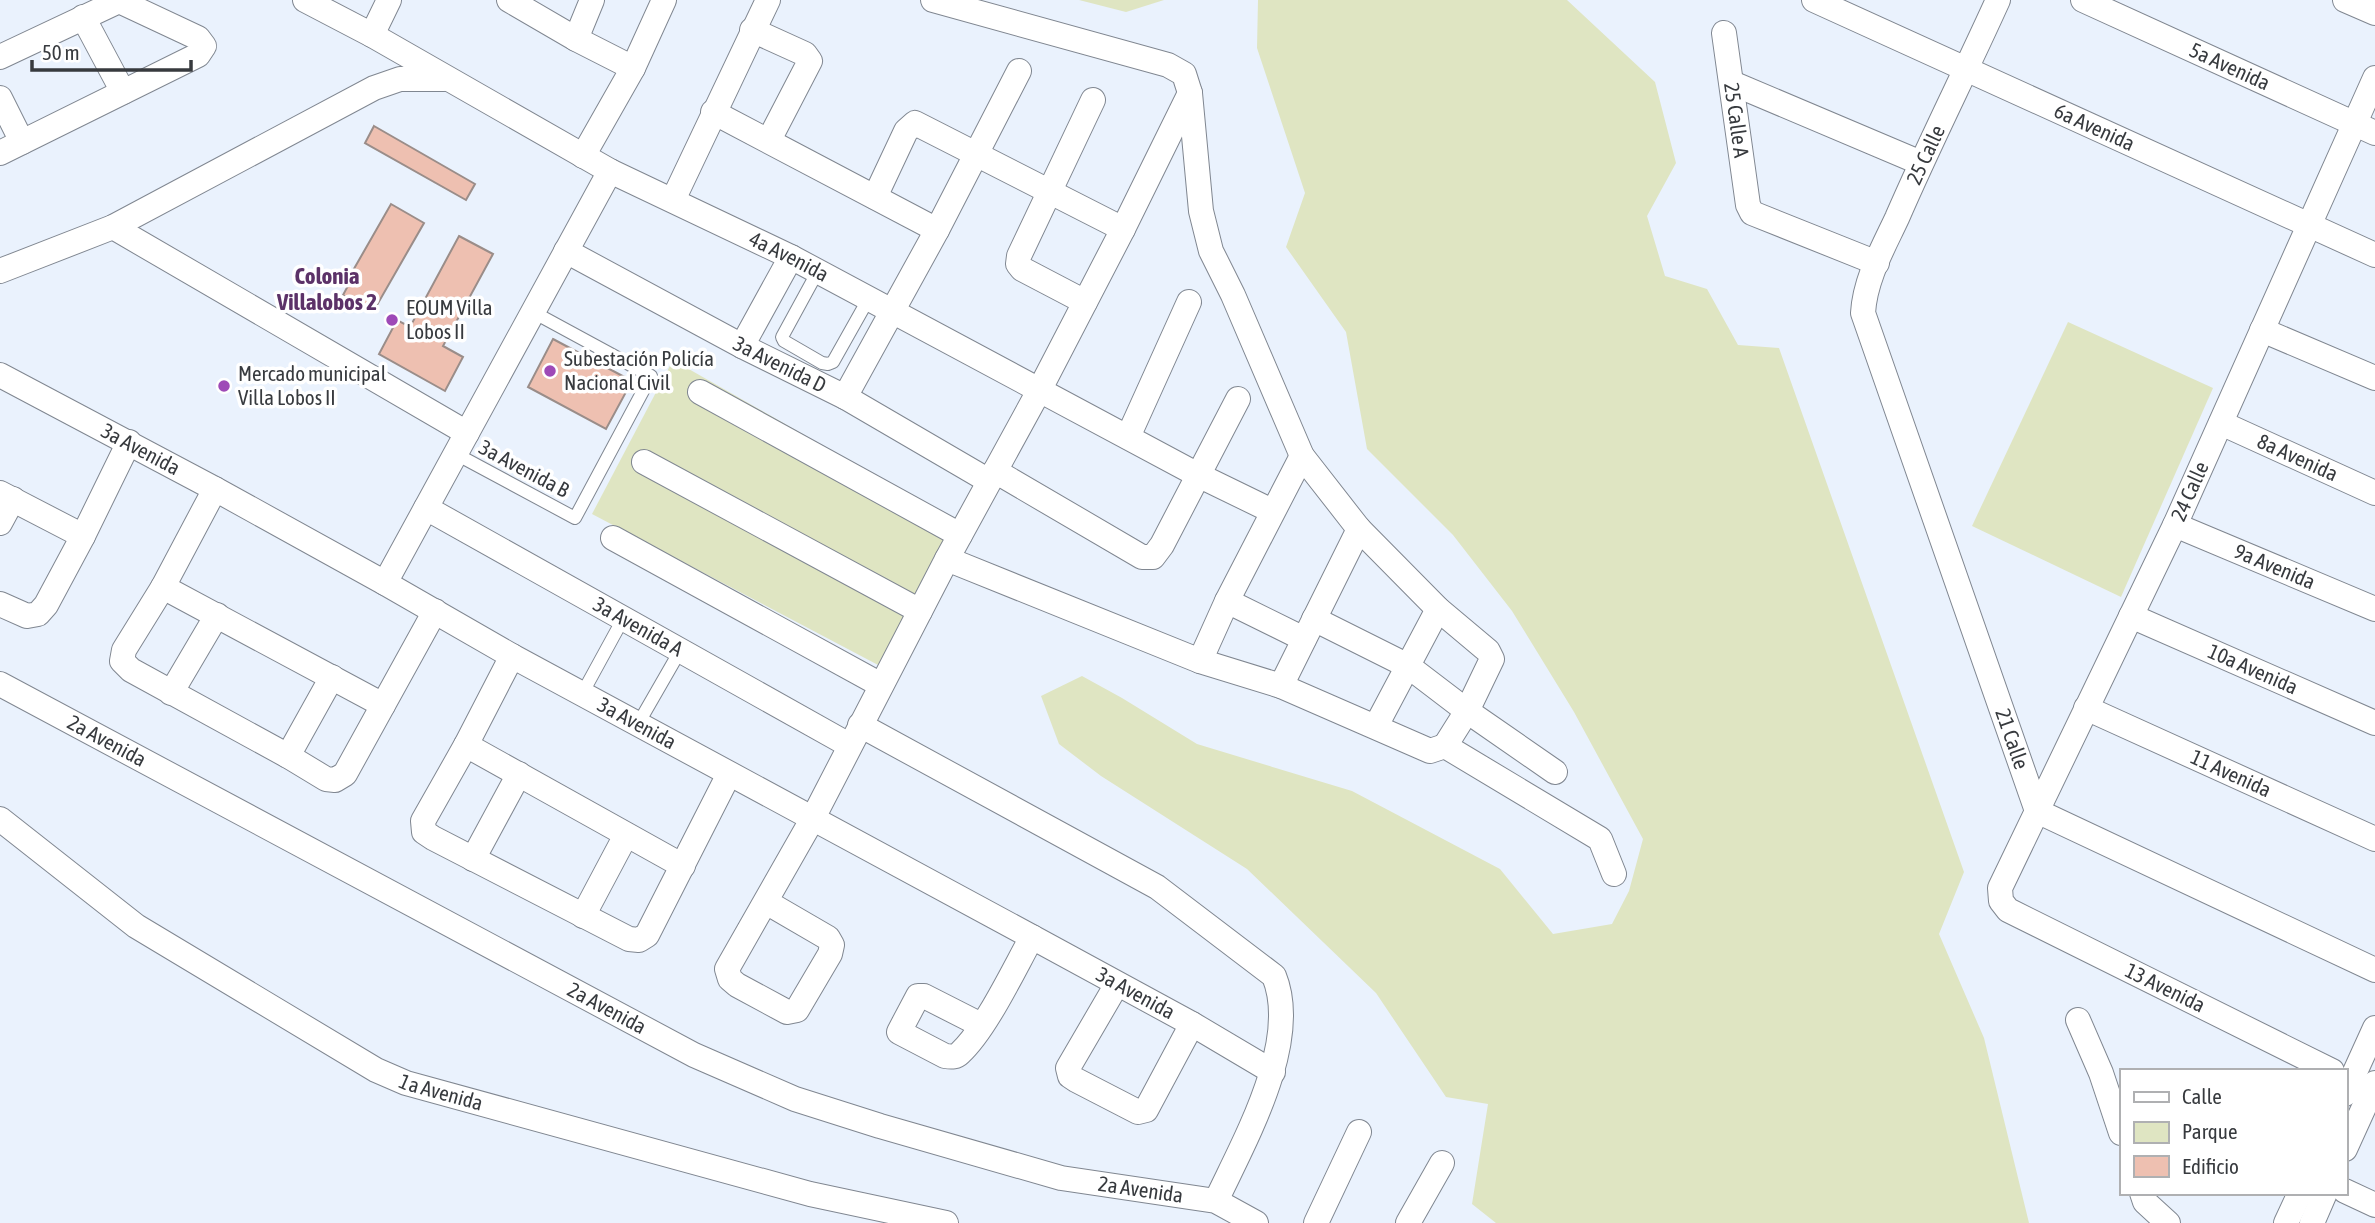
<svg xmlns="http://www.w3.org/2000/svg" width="2375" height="1223" viewBox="0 0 2375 1223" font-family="'Asap Condensed',sans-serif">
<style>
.green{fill:#dfe5c2}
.building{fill:#eec0b1;stroke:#9a8d89;stroke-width:2}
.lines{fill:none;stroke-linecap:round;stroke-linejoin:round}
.lane-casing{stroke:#808791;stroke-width:14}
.street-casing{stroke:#808791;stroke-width:26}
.lane{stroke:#fff;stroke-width:12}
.street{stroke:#fff;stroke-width:24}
.poi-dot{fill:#9e49b7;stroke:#fff;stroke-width:2.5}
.labels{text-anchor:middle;stroke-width:7;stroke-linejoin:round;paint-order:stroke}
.street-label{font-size:21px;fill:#373a3e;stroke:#fff}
.poi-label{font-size:21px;fill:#373a3e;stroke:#fff;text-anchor:start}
.neighbourhood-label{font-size:23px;font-weight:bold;fill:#5c3268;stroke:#fff}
</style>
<rect width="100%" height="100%" fill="#eaf2fd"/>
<!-- green -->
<g class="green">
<polygon points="1079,0 1164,0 1126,12"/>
<polygon points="1258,0 1567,0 1655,82 1676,163 1647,216 1665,276 1707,289 1738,345 1779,348 1964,872 1939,934 1984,1038 2029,1223 1496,1223 1472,1204 1488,1104 1446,1097 1376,993 1247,869 1101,776 1059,744 1041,696 1082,676 1122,698 1197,744 1352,791 1500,869 1553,934 1612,924 1629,891 1643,839 1574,712 1512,611 1453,535 1367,449 1346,332 1286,247 1305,193 1257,48"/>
<polygon points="2068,322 2213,388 2121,597 1972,526"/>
<polygon points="673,360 955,521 880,666 592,514"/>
</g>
<!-- building -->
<g class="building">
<polygon points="374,126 475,184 466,200 365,143"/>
<polygon points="391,204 424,223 373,312 343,295 350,282 347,281"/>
<polygon points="459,236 493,254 443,346 463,357 445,391 379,354 397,320 410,327"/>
<polygon points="553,339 632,381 606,429 528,387"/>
</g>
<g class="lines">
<defs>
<g id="lane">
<polyline points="818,271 782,337 784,341 822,363 828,364 833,362 869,298"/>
<polyline points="456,454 575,518 651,376 533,312"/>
<polyline points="582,694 623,619"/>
<polyline points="638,724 680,651"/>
</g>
<g id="street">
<path id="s1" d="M 305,0 L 372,35 L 610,171 L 791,257 L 1198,475 L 1272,511"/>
<polyline points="509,0 576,39 633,68"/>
<polyline points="933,0 1168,65 1184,74 1190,93 1201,211 1211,251 1233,295 1302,456 1359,529 1438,609 1488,651 1492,659 1467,711 1445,746"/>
<path id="s2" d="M 1814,0 L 2375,255"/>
<path id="s3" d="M 1998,0 C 1965,73 1929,144 1897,218 C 1883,248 1865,279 1863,313 L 2037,811 L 2375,970"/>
<path id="s4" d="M 2083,0 L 2375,133"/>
<polyline points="2345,0 2375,13"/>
<polyline points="83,17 123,92"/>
<polyline points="752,30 805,54 810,61 769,140"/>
<path id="s5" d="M 1724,33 L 1748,205 L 1752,213 L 1877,263"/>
<polyline points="372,35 389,0"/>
<polyline points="576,39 592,0"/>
<polyline points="0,57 119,1 198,38 204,46 198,55 0,153"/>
<polyline points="1732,83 1921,163"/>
<polyline points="0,98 22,142"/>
<polyline points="713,112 937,230"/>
<polyline points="583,156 633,68 664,0"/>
<polyline points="875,197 906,131 915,123 1123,229"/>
<polyline points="673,200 768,0"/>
<polyline points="113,227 467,433"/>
<path id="s6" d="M 566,251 L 742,346 L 845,397 L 989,481"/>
<polyline points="0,271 113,227 374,88 400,79 444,79"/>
<polyline points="1085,302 1022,269 1018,264 1019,256 1093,100"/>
<polyline points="2262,330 2375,378"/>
<polyline points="742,346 791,257"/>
<path id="s7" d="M 0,375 L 215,489 L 385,583 L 512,656 L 1032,937 L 1192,1024 L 1273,1072"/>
<polyline points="700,392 960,535"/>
<polyline points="845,397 937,230 1019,71"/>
<path id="s8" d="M 2221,423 L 2375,493"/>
<polyline points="1128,437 1189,302"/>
<polyline points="644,462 920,611"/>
<polyline points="995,471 1142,557 1153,557 1162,545 1238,399"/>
<polyline points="215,489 163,587 124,650 122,661 131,670 288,756 326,779 335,780 345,774 435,611"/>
<polyline points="0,493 83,536"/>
<path id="s9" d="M 426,508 L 849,745"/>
<polyline points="0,523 13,499"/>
<path id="s10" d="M 2175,525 L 2375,609"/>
<polyline points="613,538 881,685"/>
<polyline points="947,559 1200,661 1281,686 1430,751 1445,746 1600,839 1614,874"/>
<polyline points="385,583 610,171"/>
<polyline points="163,587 383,705"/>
<polyline points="1227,601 1304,639"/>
<polyline points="0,604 27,616 38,614 46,605 83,536 129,442"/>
<path id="s11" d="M 2131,616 L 2375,723"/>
<polyline points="1314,619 1408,666 1467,711 1555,772"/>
<polyline points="512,656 466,745 423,821 424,832 433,838 629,939 639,940 647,935 729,774"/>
<polyline points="1200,661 1227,601 1302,456"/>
<path id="s12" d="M 0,684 L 694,1055 L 795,1099 L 880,1126 L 1061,1178 L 1216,1201 L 1256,1223"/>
<polyline points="1281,686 1359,529"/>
<polyline points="171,693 217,615"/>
<path id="s13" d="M 2086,708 L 2375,839"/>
<path d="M 860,725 L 1157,887 L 1274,976 C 1301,1042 1244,1141 1216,1201"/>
<polyline points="1376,726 1438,609"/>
<polyline points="466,745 683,866"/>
<polyline points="288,756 332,677"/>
<path id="s14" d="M 0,819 L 136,926 L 376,1070 L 406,1083 L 810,1194 L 946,1223"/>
<polyline points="473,859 519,774"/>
<polyline points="766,902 828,938 832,945 830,954 797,1010 787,1012 737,985 730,979 727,969 813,818 947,559 1040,389 1123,229 1190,93"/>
<polyline points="583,916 626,835"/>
<polyline points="1117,984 1068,1068 1070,1076 1076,1080 1138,1112 1146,1110 1192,1024"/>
<polyline points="2078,1020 2101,1073 2121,1133"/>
<path d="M 981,1025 L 924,996 L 918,996 L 899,1032 L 945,1056 C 952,1057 956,1057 960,1053 C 986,1029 1014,969 1032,937"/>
<path id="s15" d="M 2332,1071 L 2008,910 L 2001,901 L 2000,888 L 2175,525 L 2375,78"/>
<polyline points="2345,1094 2375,1028"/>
<polyline points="2345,1149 2375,1083"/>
<polyline points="2345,1191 2375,1205"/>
<polyline points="2142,1193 2145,1202 2168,1223"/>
<polyline points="1316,1223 1359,1132"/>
<polyline points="1408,1223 1442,1163"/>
<polyline points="2286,1223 2300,1193"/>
<polyline points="2312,1223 2325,1193"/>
</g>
</defs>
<!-- lane casing -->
<use href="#lane" class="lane-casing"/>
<!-- street casing -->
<use href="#street" class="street-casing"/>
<!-- lane -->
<use href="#lane" class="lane"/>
<!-- street -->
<use href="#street" class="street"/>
</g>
<!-- markers -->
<g class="poi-dot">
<circle cx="392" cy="320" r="7"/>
<circle cx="550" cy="371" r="7"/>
<circle cx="224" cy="386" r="7"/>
</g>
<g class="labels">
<!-- street labels -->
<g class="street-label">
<text dy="7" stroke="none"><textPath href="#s4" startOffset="161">5a Avenida</textPath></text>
<text dy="7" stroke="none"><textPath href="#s5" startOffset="88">25 Calle A</textPath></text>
<text dy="7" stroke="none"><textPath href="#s2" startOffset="308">6a Avenida</textPath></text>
<text transform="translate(1926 155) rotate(-65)" y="7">25 Calle</text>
<text dy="7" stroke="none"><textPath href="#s1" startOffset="548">4a Avenida</textPath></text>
<text dy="7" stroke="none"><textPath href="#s6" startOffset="242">3a Avenida D</textPath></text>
<text dy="7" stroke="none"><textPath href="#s7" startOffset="159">3a Avenida</textPath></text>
<text dy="7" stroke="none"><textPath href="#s8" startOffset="84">8a Avenida</textPath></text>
<text transform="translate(524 469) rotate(28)" y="7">3a Avenida B</text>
<text dy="7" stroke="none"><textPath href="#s15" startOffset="826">24 Calle</textPath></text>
<text dy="7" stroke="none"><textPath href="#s10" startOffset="108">9a Avenida</textPath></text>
<text dy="7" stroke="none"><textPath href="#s9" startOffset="243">3a Avenida A</textPath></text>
<text dy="7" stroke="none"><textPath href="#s11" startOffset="133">10a Avenida</textPath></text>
<text dy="7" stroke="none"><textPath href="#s7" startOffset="726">3a Avenida</textPath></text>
<text dy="7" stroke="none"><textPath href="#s3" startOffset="793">21 Calle</textPath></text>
<text dy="7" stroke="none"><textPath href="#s12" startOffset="121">2a Avenida</textPath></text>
<text dy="7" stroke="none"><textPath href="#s13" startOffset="159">11 Avenida</textPath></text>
<text transform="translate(2165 988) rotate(26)" y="7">13 Avenida</text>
<text dy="7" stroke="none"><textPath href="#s7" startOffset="1293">3a Avenida</textPath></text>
<text dy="7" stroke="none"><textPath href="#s12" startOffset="688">2a Avenida</textPath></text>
<text dy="7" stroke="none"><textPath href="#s14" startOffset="522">1a Avenida</textPath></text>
<text dy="7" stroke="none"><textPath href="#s12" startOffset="1255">2a Avenida</textPath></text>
</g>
<!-- poi labels -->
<g class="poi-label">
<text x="406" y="315">EOUM Villa<tspan x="406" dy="24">Lobos II</tspan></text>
<text x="564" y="366">Subestación Policía<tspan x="564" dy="24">Nacional Civil</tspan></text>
<text x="238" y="381">Mercado municipal<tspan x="238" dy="24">Villa Lobos II</tspan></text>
</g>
<!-- neighbourhood labels -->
<g class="neighbourhood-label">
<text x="327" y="284">Colonia<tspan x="327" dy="26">Villalobos 2</tspan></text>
</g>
</g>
<!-- legend -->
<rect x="2120" y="1069" width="228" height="126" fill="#ffffff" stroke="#afb0b2" stroke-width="2"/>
<rect x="2134" y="1092" width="35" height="10" fill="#ffffff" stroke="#afb0b2" stroke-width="2"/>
<text x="2182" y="1104" font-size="21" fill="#373a3e">Calle</text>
<rect x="2134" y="1122" width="35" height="21" fill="#dfe5c2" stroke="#afb0b2" stroke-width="2"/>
<text x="2182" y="1139" font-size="21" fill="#373a3e">Parque</text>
<rect x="2134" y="1156" width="35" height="21" fill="#eec0b1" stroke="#afb0b2" stroke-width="2"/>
<text x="2182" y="1174" font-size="21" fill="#373a3e">Edificio</text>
<!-- scale -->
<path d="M32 60v10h159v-10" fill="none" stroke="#373a3e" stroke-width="3.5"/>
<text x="42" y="60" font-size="21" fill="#373a3e" stroke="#ffffff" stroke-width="5" paint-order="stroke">50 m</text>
</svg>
